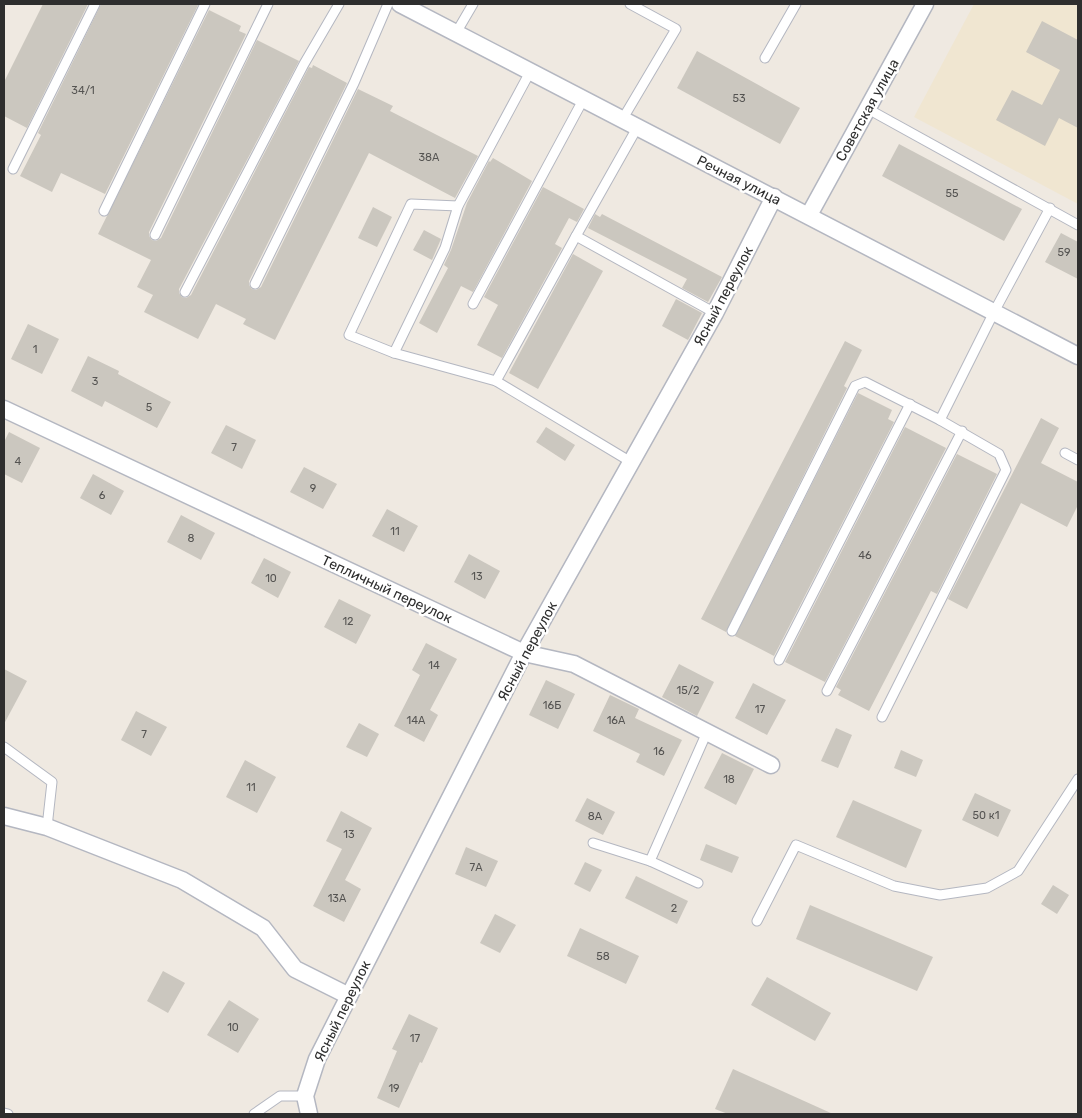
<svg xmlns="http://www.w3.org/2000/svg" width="1082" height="1118" viewBox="0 0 1082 1118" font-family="Rubik,sans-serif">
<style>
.education{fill:#f0e6d1}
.building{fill:#cbc7bf}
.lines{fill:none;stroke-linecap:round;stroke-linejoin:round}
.lane-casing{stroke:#b4b7c1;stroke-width:11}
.street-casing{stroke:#b4b7c1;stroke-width:19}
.lane{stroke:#fff;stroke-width:9}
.street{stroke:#fff;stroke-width:16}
.labels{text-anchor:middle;stroke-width:5;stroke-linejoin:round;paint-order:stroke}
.number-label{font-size:11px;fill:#555452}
.street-label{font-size:14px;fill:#2e2e2e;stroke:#fff}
</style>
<rect width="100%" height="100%" fill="#efe9e1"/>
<!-- education -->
<polygon class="education" points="974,4 1078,4 1078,204 914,117"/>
<!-- building -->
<g class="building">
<polygon points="43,4 88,4 27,128 4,116 4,82"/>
<polygon points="101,4 198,5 105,194 61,173 52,192 20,176 41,135 38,133"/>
<polygon points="209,10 241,26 239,31 246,34 149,232 149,236 152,240 156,241 161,238 257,40 299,61 179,289 179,293 182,297 186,298 191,295 309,67 312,68 313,65 347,83 249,281 249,285 252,289 256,290 261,287 358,89 393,106 390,111 478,156 455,198 369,153 275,340 243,324 246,319 216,304 198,339 144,312 153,295 137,287 151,260 98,234"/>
<polygon points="1042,21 1078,40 1078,128 1059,118 1045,146 996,120 1012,90 1042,105 1060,70 1026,52"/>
<polygon points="697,51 800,108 780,144 677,88"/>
<polygon points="899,144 1022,209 1004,241 882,176"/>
<polygon points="493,158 532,181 473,292 461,286 437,333 419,323 448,268 444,265 451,250 467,203 489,161 490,162"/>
<polygon points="543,187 584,209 577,222 569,218 555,244 562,248 502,358 477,345 498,305 484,297"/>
<polygon points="373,207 392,217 377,247 358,238"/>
<polygon points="595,214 600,217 602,214 722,277 708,302 682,288 687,279 588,228"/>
<polygon points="424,230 441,239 432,260 413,250"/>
<polygon points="1061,233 1078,242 1078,279 1045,262"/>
<polygon points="573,254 603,271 538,389 509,373"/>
<polygon points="676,299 702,313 688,340 662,326"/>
<polygon points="28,324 59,339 42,374 11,359"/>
<polygon points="845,341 862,350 844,386 847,388 726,632 701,619"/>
<polygon points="88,356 119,371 118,374 171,402 157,428 105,401 102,407 71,391"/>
<polygon points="858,393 892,410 888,419 894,422 774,656 735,636"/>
<polygon points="1041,418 1059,428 1041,463 1078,482 1078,505 1067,527 1021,503 967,609 948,599"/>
<polygon points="226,425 256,440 242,469 211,453"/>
<polygon points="546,427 575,445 565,461 536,442"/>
<polygon points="905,427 946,448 825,682 785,662"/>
<polygon points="9,432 40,448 22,483 4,474 4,442"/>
<polygon points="957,454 997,474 937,594 931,591 869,711 838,695 841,690 836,687"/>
<polygon points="304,467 337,484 323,509 290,492"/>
<polygon points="93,474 124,491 111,515 80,498"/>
<polygon points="387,509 418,526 404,552 372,536"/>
<polygon points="181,515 215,533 201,560 167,542"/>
<polygon points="469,554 500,571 485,599 454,582"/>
<polygon points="264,558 291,572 278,598 251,583"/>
<polygon points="339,599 371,615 356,644 324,627"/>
<polygon points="426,643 457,659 430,710 438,715 424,742 394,726 420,675 412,670"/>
<polygon points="679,664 714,682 697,716 662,697"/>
<polygon points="4,669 27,681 4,724"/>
<polygon points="546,680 575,694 558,729 529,715"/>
<polygon points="753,683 786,700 767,735 735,718"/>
<polygon points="610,695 639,709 635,718 682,740 664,776 636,762 640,754 593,731"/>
<polygon points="136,711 167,727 151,756 121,740"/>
<polygon points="359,723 379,734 367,757 346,747"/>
<polygon points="836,728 852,735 838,768 821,761"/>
<polygon points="901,750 923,760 916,777 894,768"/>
<polygon points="722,753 754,769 736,805 704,788"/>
<polygon points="245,760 276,777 257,813 226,797"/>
<polygon points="975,793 1011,810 998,837 962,820"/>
<polygon points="587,798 615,812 603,835 575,821"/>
<polygon points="853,800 922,830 906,868 836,837"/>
<polygon points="341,811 372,828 345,880 361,889 344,922 313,906 342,849 326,841"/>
<polygon points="706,844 739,857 732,873 700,860"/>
<polygon points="466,847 498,861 486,887 455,874"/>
<polygon points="585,862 602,870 590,892 574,884"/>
<polygon points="636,876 688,901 677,924 625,898"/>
<polygon points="1053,885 1069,895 1057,914 1041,904"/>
<polygon points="810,905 933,957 917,991 796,939"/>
<polygon points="495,914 516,925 500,953 480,943"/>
<polygon points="580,928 639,956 626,984 567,956"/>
<polygon points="163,971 185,983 168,1013 147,1001"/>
<polygon points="767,977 831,1013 815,1041 751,1005"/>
<polygon points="229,1000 259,1019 238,1053 207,1035"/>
<polygon points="409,1014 438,1028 422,1063 420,1062 399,1108 377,1098 397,1051 392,1049"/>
<polygon points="733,1069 833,1114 728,1114 715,1109"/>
</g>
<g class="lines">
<defs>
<g id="lane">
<polyline points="456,33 473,4"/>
<polyline points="765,58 796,4"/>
<polyline points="530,72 458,206 445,248 394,353 496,381 631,462"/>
<polyline points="868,109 1078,225"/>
<polyline points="622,120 676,29 630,4"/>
<polyline points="13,169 95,4"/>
<polyline points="104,211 205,4"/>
<polyline points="155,235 268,4"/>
<polyline points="576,236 637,128"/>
<polyline points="255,284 354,83 388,4"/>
<polyline points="185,292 304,64 339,4"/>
<polyline points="473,304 583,100"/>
<polyline points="394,353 349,335 411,204 458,206"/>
<polyline points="496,381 576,236 715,313"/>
<polyline points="1065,453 1078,460"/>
<polyline points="732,631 855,386 865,382 940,420 994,312 1050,208"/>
<polyline points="779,660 910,404"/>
<polyline points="827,691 962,431"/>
<polyline points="882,717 1006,470 999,454 940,420"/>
<polyline points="4,747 52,782 47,827"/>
<polyline points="593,843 650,861"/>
<polyline points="698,883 650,861 707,732"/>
<polyline points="757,921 796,845 894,886 940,895 987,888 1018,871 1078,779"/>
<polyline points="4,1113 8,1114"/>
<polyline points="254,1114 280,1096 305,1096"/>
</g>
<g id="street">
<polyline points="400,4 1078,356"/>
<polyline points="809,215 925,4"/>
<polyline points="4,409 524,653 574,664 771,765"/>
<polyline points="4,816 47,827 182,880 263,928 295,969 349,996"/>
<polyline points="309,1114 305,1096 317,1059 349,996 524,653 715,313 774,197"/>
</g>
</defs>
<!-- lane casing -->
<use href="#lane" class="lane-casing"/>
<!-- street casing -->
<use href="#street" class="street-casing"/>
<!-- lane -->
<use href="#lane" class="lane"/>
<!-- street -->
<use href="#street" class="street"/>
</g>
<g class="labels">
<!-- number labels -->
<g class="number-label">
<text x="83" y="94">34/1</text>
<text x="739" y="102">53</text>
<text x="429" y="161">38А</text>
<text x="952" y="197">55</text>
<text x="1064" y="256">59</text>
<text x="35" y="353">1</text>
<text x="95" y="385">3</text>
<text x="149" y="411">5</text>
<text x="234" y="451">7</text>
<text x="18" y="465">4</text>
<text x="313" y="492">9</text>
<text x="102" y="499">6</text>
<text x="395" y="535">11</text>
<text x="191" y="542">8</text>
<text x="865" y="559">46</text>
<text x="477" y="580">13</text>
<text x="271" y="582">10</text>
<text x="348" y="625">12</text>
<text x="434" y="669">14</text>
<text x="688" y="694">15/2</text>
<text x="552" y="709">16Б</text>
<text x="760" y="713">17</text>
<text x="416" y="724">14А</text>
<text x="616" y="724">16А</text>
<text x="144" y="738">7</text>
<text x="659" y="755">16</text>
<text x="729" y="783">18</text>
<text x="251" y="791">11</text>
<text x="986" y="819">50 к1</text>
<text x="595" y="820">8А</text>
<text x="349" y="838">13</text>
<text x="476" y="871">7А</text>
<text x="337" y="902">13А</text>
<text x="674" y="912">2</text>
<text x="603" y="960">58</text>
<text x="233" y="1031">10</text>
<text x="415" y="1042">17</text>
<text x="394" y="1092">19</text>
</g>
<!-- street labels -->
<g class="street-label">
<text transform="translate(867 110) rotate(-61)" y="5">Советская улица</text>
<text transform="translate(739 180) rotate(27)" y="5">Речная улица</text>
<text transform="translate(723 296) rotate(-62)" y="5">Ясный переулок</text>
<text transform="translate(387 589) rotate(25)" y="5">Тепличный переулок</text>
<text transform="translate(527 651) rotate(-62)" y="5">Ясный переулок</text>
<text transform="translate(342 1011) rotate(-64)" y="5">Ясный переулок</text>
</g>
</g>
<!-- border -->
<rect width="1082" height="1118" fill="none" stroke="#2e2e2e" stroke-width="10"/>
</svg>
